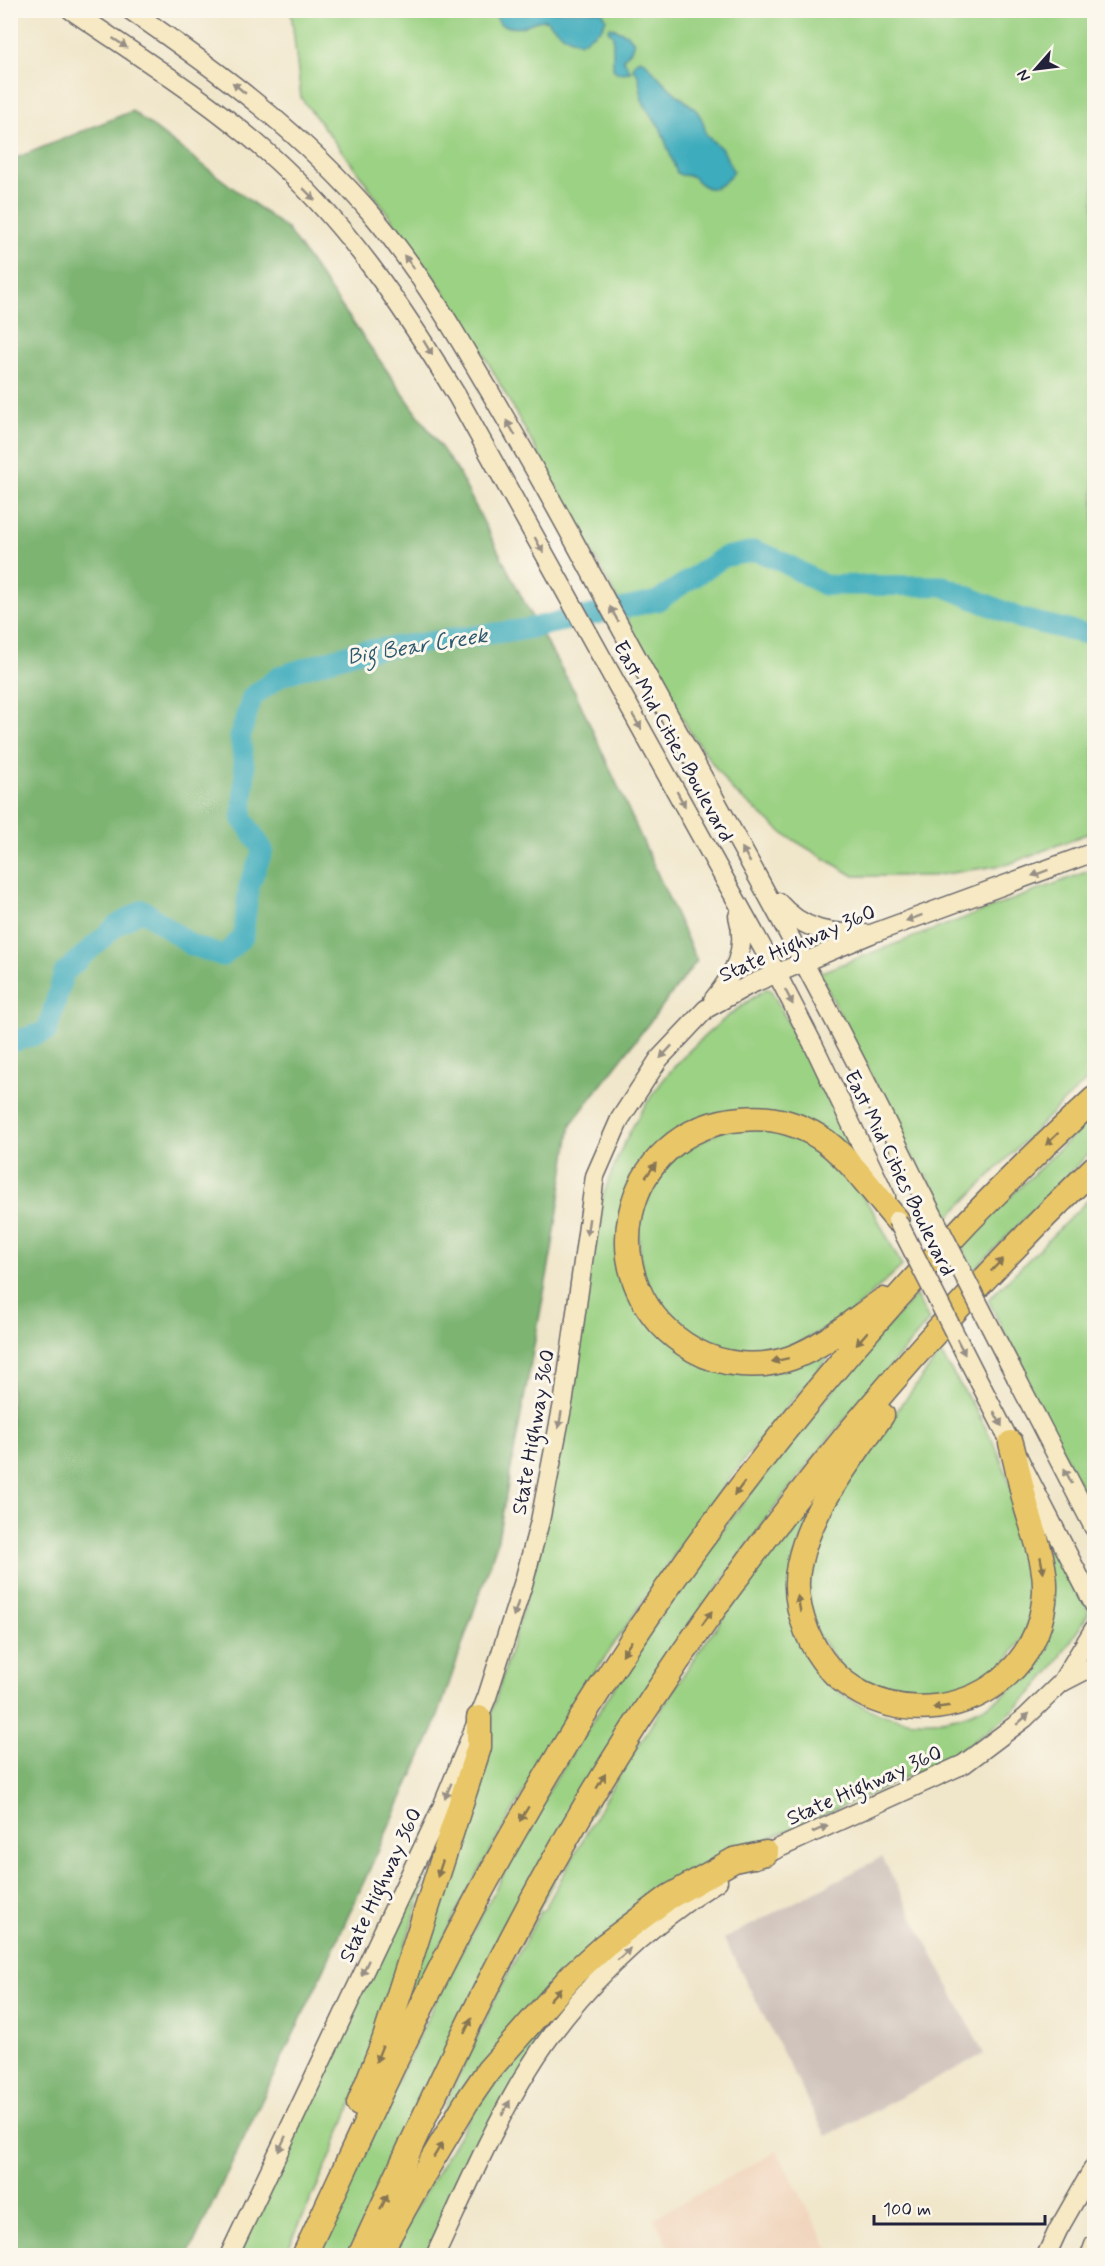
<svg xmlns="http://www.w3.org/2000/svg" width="1105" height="2266" viewBox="0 0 1105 2266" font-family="Mynerve,sans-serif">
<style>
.built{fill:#f1d5bd}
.industrial{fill:#cec1ba}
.green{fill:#9cd284;stroke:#5f7a60;stroke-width:1.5}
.forest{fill:#7db472;stroke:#506b56;stroke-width:1.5}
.water{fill:#3eacbc;stroke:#30677c;stroke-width:1.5}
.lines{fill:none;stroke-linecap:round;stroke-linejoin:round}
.river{stroke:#3eacbc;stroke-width:21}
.secondary-casing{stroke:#6a676d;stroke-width:21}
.highway-casing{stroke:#6a676d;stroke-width:27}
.secondary{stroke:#f6e9c3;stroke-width:18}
.highway{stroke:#e9c769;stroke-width:24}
.secondary-bridge-casing{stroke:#6a676d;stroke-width:21;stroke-linecap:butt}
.secondary-bridge{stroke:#f6e9c3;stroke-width:18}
.oneway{fill:#978f86}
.oneway2{fill:#867452}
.labels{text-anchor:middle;stroke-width:6;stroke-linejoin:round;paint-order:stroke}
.street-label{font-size:21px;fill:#22223b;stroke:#fbf7ec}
.water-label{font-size:22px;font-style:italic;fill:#2d596f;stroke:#fbf7ec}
</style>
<rect width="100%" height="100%" fill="#fbf7ec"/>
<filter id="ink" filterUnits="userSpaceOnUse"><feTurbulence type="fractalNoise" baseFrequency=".0167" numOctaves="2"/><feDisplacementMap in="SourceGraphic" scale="12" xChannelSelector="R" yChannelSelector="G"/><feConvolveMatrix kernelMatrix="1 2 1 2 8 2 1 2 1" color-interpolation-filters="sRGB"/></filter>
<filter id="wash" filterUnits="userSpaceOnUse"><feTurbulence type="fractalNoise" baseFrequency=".008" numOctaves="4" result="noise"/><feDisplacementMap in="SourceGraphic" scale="24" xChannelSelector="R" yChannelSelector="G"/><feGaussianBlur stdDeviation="1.35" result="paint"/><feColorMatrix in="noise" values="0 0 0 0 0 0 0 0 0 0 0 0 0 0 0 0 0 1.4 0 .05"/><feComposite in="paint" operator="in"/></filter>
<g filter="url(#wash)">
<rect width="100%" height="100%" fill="#f0e6ca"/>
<!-- built -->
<polygon class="built" points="777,2151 832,2255 673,2255 654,2218"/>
<!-- industrial -->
<polygon class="industrial" points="882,1857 984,2054 826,2136 724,1939"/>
<!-- green -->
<g class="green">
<polygon points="291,11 1094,11 1094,831 1009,864 932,876 854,876 785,835 731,789 692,735 652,668 602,570 468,326 358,172 301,98"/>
<polygon points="1094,869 1094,1074 1057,1108 948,1218 926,1175 921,1175 825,984 823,979 820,980 819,978 821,972"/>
<path d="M 766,989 L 771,990 L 773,994 L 797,1039 L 795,1041 L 799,1044 L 853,1148 L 846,1152 L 814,1127 L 680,1133 L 622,1248 L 691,1356 L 823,1351 L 829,1357 L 763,1435 L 694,1526 L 574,1703 L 460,1905 L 391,2046 L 535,1568 L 599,1209 C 629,1109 679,1046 766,989 Z"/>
<polygon points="1094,1115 1094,1148 973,1271 961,1245"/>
<polygon points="727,1128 780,1129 825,1153 857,1188 875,1214 902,1266 846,1317 775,1356 722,1354 675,1329 643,1282 637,1223 647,1190 674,1155"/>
<polygon points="1094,1194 1094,1513 1024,1377 1026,1376 988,1300"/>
<polygon points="916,1295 929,1321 825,1443 772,1511 699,1614 351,2255 314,2256 440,1992 550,1788 687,1574 863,1353"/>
<polygon points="940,1353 976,1410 996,1447 1009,1480 1038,1579 1029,1630 994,1677 945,1700 892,1698 845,1673 812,1626 807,1567 817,1535 858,1463"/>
<path d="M 835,1467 L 794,1558 L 831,1679 L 831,1686 C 882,1725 937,1734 995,1701 C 1004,1696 1012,1687 1020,1681 L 1016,1677 L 1046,1551 L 1056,1546 L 1088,1609 L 1088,1614 L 1082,1624 L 1052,1669 L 1030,1695 L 1000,1722 L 966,1747 L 877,1791 L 743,1850 L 583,1957 L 412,2174 L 500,1989 L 541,1911 L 544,1910 L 613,1785 L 696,1655 Z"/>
<polygon points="447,1811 371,2055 328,2163 285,2255 237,2256"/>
<polygon points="624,1939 572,1999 428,2255 387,2256 500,2066"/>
</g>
<!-- forest -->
<polygon class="forest" points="132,111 287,229 457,470 535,623 576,694 697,961 571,1124 552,1250 497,1543 434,1728 315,1989 188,2255 11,2255 11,160"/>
<!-- water -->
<g class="water">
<path d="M 493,11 L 602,11 L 606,19 L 601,29 L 580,43 L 563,35 L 546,20 C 524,20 528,34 500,24 Z"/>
<polygon points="610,27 627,34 634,42 631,50 623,59 631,72 618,73 613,69 613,35 608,30"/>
<path d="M 639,59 L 644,61 C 654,71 663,83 674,92 C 692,107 702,109 706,135 L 723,150 L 733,171 C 728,181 715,193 704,186 C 699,184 696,179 692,176 L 681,175 L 677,173 L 660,127 L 651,116 L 642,100 L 639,79 L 636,71 L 633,70 L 634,64 Z"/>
</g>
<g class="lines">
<!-- river -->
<polyline class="river" points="10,1043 47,1031 64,973 117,925 143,910 191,945 223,956 243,937 249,886 263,850 242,818 245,772 240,737 252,697 280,676 356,652 526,629 657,601 724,557 756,551 779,560 824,585 943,586 1022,619 1094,636"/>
</g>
</g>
<g filter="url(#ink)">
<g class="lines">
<defs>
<g id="secondary">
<path d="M 71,10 C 138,56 207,99 267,152 C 347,223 402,306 457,396 L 776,972 L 813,1044 L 886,1197"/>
<path d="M 130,10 C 220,72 304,134 375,218 C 421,273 457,335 493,397 C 534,467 573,538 611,610 C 714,798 820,985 914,1178"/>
<path d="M 778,902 C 804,932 830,933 866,934"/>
<path d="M 713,1000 C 734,974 748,950 738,916"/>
<polyline points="1016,1377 1094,1528"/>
<polyline points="986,1395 1094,1605"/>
<polyline points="1061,1683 1094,1666"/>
<polyline points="755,1859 964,1764 1025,1718 1061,1683 1094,1629"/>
<polyline points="229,2256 442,1807 487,1697 524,1581 540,1521 564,1398 595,1176 620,1119 659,1059 706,1009 749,985 871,934 1094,852"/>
<path d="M 435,2256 C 465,2192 492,2128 529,2068 C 575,1993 644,1928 718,1881"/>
<polyline points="1046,2256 1058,2230 1094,2167"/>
<polyline points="1090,2256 1094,2245"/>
</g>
<g id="highway">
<path d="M 883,1300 C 854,1320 824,1346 791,1358 C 760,1369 722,1366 694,1350 C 585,1288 618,1128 742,1119 C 770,1116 795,1122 819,1137 C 847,1154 875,1195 897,1220"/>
<path d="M 882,1415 C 850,1461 810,1509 799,1565 C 794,1587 799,1612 807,1632 C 855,1748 1028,1725 1044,1602 C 1049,1571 1036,1539 1027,1509 C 1021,1487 1017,1465 1011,1443"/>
<polyline points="359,2104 384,2041 479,1747 479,1718"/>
<path d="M 304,2256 C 371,2113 436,1967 515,1830 C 669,1558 864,1310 1094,1099"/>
<path d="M 360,2256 C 430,2103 500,1949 586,1805 C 726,1570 899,1357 1094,1168"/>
<polyline points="378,2256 420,2180 466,2103 488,2071 574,1973 605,1945 669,1897 734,1860 766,1853"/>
</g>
</defs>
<!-- secondary casing -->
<use href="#secondary" class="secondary-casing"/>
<!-- highway casing -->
<use href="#highway" class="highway-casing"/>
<!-- secondary -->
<use href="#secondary" class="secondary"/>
<!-- highway -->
<use href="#highway" class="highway"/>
<defs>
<g id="secondary-bridge">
<polyline points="914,1178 1016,1377"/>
<polyline points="897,1220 986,1395"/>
</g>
</defs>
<!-- secondary-bridge casing -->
<use href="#secondary-bridge" class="secondary-bridge-casing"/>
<!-- secondary-bridge -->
<use href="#secondary-bridge" class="secondary-bridge"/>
</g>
<!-- one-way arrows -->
<defs><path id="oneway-solid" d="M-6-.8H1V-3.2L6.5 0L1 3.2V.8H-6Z" transform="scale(1.5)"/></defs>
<g class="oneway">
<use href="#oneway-solid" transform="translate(120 43) rotate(34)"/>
<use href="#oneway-solid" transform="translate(239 88) rotate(-140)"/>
<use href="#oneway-solid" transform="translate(309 194) rotate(45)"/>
<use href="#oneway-solid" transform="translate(409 262) rotate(-128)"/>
<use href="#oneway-solid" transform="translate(428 348) rotate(59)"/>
<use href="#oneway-solid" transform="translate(511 428) rotate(-120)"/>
<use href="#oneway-solid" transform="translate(539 545) rotate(61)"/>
<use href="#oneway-solid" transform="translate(614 614) rotate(-119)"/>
<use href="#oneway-solid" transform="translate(637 722) rotate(59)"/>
<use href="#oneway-solid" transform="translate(681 799) rotate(61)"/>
<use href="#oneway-solid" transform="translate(746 855) rotate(-119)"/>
<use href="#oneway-solid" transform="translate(1040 873) rotate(160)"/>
<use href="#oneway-solid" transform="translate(914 918) rotate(160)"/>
<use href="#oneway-solid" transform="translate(789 997) rotate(63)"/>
<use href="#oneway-solid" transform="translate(666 1052) rotate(133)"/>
<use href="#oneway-solid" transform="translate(588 1227) rotate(98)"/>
<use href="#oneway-solid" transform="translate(961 1347) rotate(63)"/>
<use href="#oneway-solid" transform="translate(998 1419) rotate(62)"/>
<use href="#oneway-solid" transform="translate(560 1420) rotate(100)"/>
<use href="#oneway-solid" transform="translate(1068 1476) rotate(-117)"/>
<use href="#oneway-solid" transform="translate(516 1609) rotate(107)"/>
<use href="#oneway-solid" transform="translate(1023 1719) rotate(-41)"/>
<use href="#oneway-solid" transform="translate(448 1791) rotate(113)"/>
<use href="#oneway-solid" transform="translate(820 1829) rotate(-24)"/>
<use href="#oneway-solid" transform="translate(624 1954) rotate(-43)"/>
<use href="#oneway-solid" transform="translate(365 1968) rotate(115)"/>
<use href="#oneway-solid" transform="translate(506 2108) rotate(-62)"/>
<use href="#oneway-solid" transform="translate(282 2144) rotate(115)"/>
</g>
<g class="oneway2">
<use href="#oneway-solid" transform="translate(1052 1139) rotate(136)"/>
<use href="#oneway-solid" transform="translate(651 1170) rotate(-53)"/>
<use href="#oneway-solid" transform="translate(997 1265) rotate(-46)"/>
<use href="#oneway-solid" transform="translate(862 1338) rotate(131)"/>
<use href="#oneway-solid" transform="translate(780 1360) rotate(168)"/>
<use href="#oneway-solid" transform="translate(739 1489) rotate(127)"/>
<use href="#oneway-solid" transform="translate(1042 1565) rotate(79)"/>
<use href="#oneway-solid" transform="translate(799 1604) rotate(-100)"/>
<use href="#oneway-solid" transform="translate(707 1618) rotate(-55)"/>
<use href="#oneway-solid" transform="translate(627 1648) rotate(123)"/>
<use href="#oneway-solid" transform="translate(941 1707) rotate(172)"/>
<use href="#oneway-solid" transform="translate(601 1781) rotate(-59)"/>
<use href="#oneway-solid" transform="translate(524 1814) rotate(121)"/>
<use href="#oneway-solid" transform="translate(440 1869) rotate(108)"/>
<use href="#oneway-solid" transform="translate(555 1994) rotate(-47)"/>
<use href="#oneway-solid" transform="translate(468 2026) rotate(-64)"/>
<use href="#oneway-solid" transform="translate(379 2054) rotate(112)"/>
<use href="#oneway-solid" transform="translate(438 2150) rotate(-59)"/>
<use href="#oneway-solid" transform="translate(384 2202) rotate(-65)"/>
</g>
</g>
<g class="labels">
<!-- street labels -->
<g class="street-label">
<text transform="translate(674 741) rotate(61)" y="7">East Mid Cities Boulevard</text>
<text transform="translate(797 943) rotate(-23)" y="7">State Highway 360</text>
<text transform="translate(900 1173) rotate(64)" y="7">East Mid Cities Boulevard</text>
<text transform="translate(533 1432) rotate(-80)" y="7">State Highway 360</text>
<text transform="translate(864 1785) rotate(-24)" y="7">State Highway 360</text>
<text transform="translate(380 1885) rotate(-65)" y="7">State Highway 360</text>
</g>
<!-- water labels -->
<g class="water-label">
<text transform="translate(417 645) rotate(-9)" y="8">Big Bear Creek</text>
</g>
</g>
<!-- margin -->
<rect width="1105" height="2266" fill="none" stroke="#fbf7ec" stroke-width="36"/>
<!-- north arrow -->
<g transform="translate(1036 69) rotate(242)" stroke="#fbf7ec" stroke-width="4.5" paint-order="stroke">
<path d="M0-4.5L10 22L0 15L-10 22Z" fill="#22223b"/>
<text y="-9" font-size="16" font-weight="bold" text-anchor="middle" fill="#22223b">N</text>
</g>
<!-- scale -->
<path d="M874 2215v9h171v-9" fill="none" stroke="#22223b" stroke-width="3"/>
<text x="883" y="2215" font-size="18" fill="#22223b" stroke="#fbf7ec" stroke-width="4.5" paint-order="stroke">100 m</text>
</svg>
